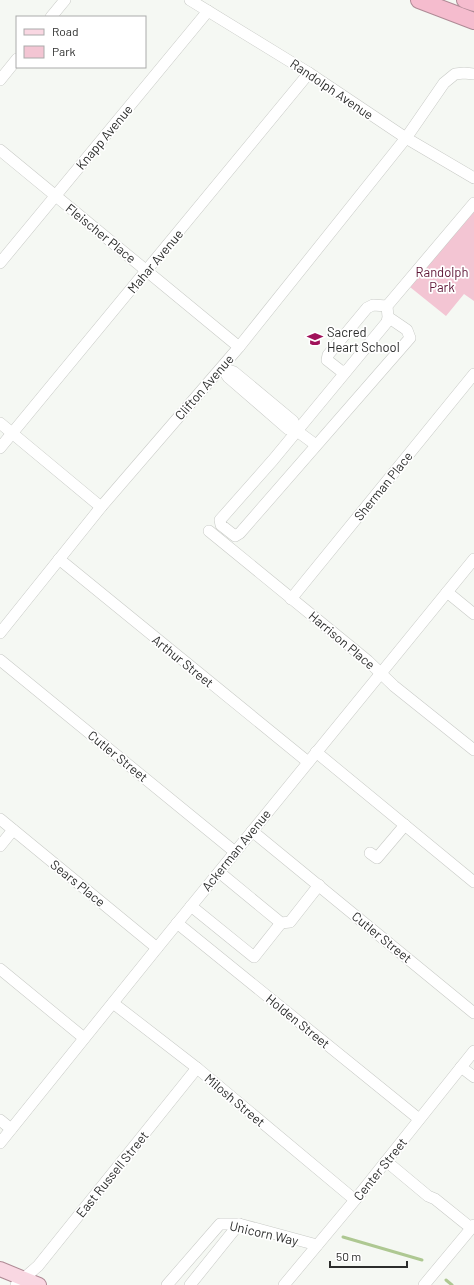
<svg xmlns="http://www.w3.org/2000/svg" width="474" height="1285" viewBox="0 0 474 1285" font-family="Barlow,sans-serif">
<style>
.green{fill:#f3c5d3}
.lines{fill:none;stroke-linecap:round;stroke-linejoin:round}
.stream{stroke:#aec892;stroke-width:3}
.minor-casing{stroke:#c8cac6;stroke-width:12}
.major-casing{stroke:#af8a95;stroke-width:16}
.highway-casing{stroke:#af8a95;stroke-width:18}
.minor{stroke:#fff;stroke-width:11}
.major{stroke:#f9d7e2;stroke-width:14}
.highway{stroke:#f5bcce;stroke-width:16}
.labels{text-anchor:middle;stroke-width:3.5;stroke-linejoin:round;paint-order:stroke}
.street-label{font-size:13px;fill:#2c2d2c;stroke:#fff}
.park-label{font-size:13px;fill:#5e1636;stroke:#fff}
.poi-label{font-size:13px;fill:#2c2d2c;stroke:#fff;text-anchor:start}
</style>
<rect width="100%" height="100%" fill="#f5f8f3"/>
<!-- green -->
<polygon class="green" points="474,203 474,301 464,294 446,316 405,283"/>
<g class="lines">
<!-- stream -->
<g class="stream">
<polyline points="343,1237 422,1260"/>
<polyline points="446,1280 452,1285"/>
</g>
<defs>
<g id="minor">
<polyline points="190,0 309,73 406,138 474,178"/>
<polyline points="51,17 65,0"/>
<polyline points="0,80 17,59"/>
<polyline points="0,150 239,347"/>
<polyline points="0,263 208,11"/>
<polyline points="388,317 407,330 410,338 240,533 235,536 221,525 220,520 273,460 387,322 388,317 387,306 474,203"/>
<polyline points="222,368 228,377 288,429 297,431 316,445"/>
<polyline points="222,368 234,372 293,421 297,431"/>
<polyline points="346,371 341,371 327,360 328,355 367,308 373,305 387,306"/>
<polyline points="0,423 101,507"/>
<polyline points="0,448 309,73"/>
<polyline points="209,531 368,661 394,686 474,750"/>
<polyline points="59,559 308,762"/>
<polyline points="447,592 474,614"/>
<polyline points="291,599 474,374"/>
<polyline points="0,633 101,507 239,347 406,138 444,83 455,74 464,73 474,74"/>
<polyline points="0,660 235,852"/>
<polyline points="316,752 474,882"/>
<polyline points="0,819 157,948"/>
<polyline points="252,831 474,1013"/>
<polyline points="0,846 13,830"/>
<polyline points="370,853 377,858 405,825"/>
<polyline points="219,872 281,923 290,922 319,885"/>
<polyline points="191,906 254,957 281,923"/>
<polyline points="177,923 419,1119"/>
<polyline points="0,969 84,1038"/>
<polyline points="113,1003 197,1068 355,1200"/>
<polyline points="461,1067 474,1077"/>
<polyline points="0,1120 11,1129"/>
<polyline points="0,1143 157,948 474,559"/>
<polyline points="386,1161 428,1196 435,1199 471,1228"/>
<polyline points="16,1285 38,1266 197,1068"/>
<polyline points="167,1285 220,1224 239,1224 317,1245"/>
<polyline points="190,1285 239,1224"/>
<polyline points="284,1285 355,1200 474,1051"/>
<polyline points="424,1285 474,1225"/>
</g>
<polyline id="major" points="0,1269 39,1285"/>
<g id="highway">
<polyline points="419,0 474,21"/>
<polyline points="465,0 474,3"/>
</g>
</defs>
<!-- minor casing -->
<use href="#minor" class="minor-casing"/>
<!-- major casing -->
<use href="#major" class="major-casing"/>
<!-- highway casing -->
<use href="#highway" class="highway-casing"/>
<!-- minor -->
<use href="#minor" class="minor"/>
<!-- major -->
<use href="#major" class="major"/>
<!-- highway -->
<use href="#highway" class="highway"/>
</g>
<!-- icons -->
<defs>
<symbol id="school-bare" viewBox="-9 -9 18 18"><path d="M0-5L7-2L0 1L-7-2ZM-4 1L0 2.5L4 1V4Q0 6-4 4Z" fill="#a01159" stroke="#fff" stroke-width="2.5" paint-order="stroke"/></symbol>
</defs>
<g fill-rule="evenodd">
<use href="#school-bare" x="304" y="328" width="22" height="22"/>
</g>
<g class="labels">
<!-- street labels -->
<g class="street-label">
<text transform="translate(332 89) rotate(34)" y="5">Randolph Avenue</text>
<text transform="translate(104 137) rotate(-50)" y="5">Knapp Avenue</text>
<text transform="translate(101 233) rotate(39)" y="5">Fleischer Place</text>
<text transform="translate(155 261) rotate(-50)" y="5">Mahar Avenue</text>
<text transform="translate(204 387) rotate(-49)" y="5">Clifton Avenue</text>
<text transform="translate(383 486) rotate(-51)" y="5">Sherman Place</text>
<text transform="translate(342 640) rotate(40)" y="5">Harrison Place</text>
<text transform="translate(183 661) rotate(39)" y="5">Arthur Street</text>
<text transform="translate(118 756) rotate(39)" y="5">Cutler Street</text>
<text transform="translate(236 850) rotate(-51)" y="5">Ackerman Avenue</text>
<text transform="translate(78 883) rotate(39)" y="5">Sears Place</text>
<text transform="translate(382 937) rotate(39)" y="5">Cutler Street</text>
<text transform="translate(298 1021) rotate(39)" y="5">Holden Street</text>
<text transform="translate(235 1100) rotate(40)" y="5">Milosh Street</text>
<text transform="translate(380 1169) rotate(-51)" y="5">Center Street</text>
<text transform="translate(112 1174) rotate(-51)" y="5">East Russell Street</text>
<text transform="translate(264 1233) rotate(13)" y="5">Unicorn Way</text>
</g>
<!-- park labels -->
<g class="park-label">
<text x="442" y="277">Randolph<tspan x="442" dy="15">Park</tspan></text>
</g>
<!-- poi labels -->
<g class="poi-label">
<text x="327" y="337">Sacred<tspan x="327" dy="15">Heart School</tspan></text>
</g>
</g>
<!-- legend -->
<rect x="16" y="16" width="130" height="52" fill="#ffffff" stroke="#ababab"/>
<rect x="24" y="29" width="20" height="6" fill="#f9d7e2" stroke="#ababab"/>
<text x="52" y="36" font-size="12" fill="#2c2d2c">Road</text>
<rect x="24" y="46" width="20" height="12" fill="#f3c5d3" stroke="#ababab"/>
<text x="52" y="56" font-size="12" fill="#2c2d2c">Park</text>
<!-- scale -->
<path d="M330 1261v6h77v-6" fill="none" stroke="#2c2d2c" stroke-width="2"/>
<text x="336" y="1261" font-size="12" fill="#2c2d2c" stroke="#ffffff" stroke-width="3" paint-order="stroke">50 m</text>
</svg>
